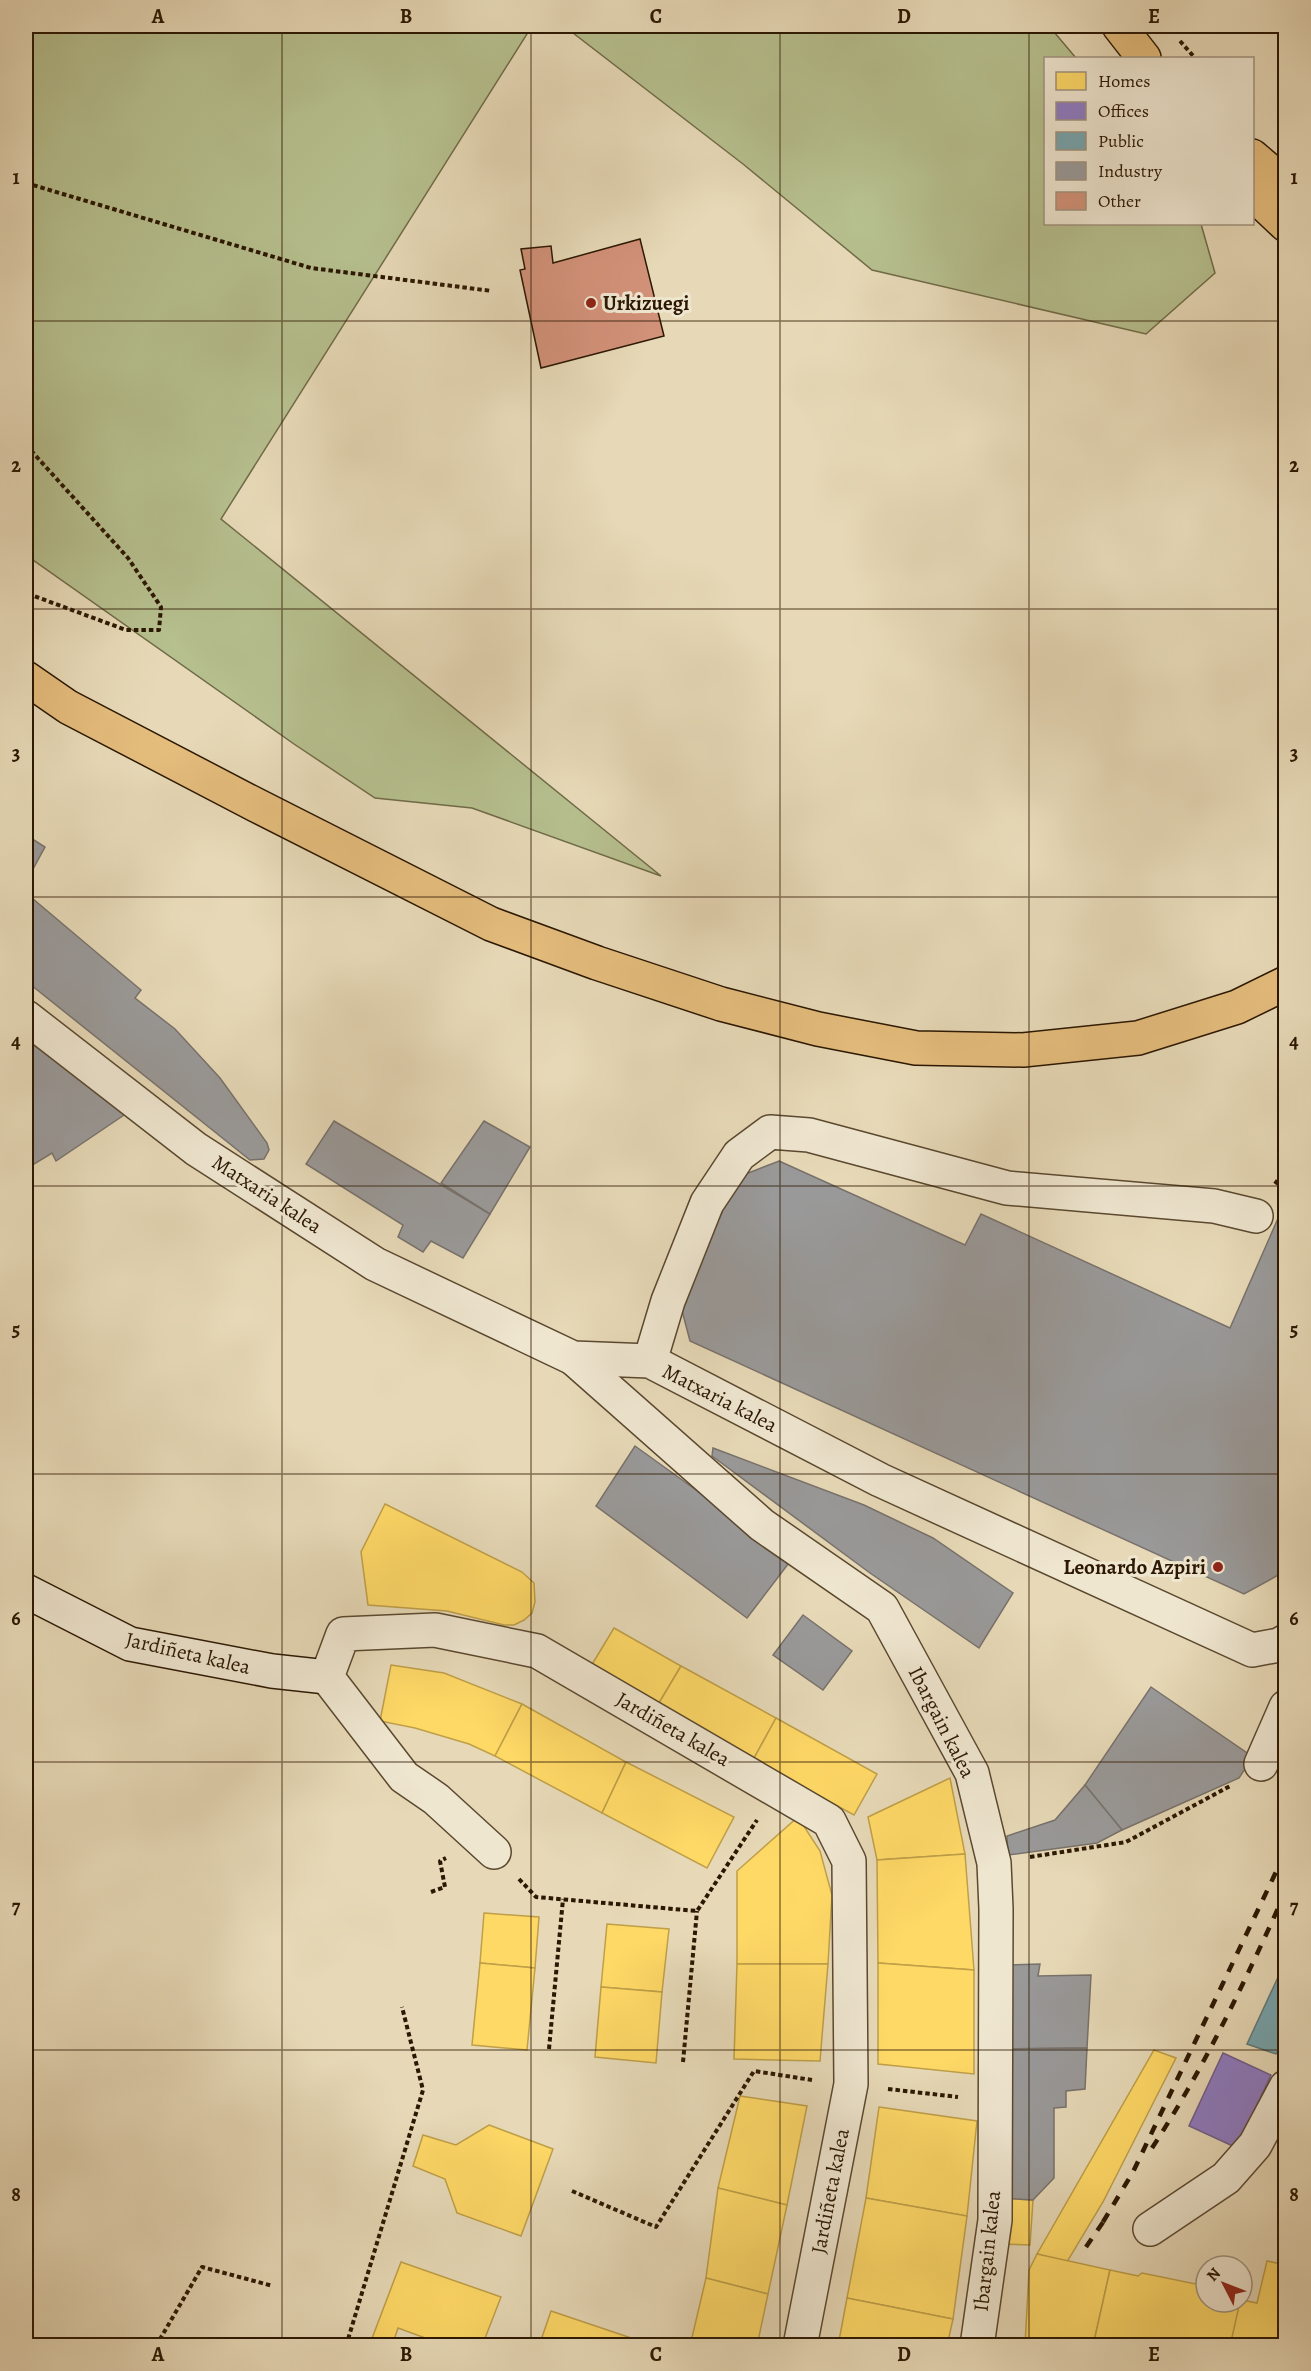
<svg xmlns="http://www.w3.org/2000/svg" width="1311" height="2371" viewBox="0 0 1311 2371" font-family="Alegreya,serif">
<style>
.green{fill:#b6bf8e;stroke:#706b48;stroke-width:1.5}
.homes{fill:#ffd966;stroke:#bf9f48;stroke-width:1.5}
.offices{fill:#8e7cc3;stroke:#705e89;stroke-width:1.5}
.public{fill:#76a5af;stroke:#607a7b;stroke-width:1.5}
.industry{fill:#999;stroke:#78726c;stroke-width:1.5}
.building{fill:#d29179;stroke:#2b1702;stroke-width:1.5}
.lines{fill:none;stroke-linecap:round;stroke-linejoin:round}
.street-casing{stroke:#5a482f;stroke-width:36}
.secondary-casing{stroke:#2b1702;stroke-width:36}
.highway-casing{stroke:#2b1702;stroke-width:36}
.path{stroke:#2b1702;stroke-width:4;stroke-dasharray:4.5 3;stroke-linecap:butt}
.street{stroke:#efe6d0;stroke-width:33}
.secondary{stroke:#efe6d0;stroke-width:33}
.highway{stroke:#e4bc7c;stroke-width:33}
.rail{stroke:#2b1702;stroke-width:4.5;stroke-dasharray:10 10;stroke-linecap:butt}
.grid{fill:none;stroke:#2b1702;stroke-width:1.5;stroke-opacity:0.55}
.poi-dot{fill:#8f2418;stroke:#efe6d0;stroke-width:2}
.labels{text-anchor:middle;stroke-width:6;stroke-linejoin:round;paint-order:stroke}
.poi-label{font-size:21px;font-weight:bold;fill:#2b1702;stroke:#efe6d0;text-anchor:start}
.street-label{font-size:21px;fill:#2b1702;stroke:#efe6d0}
.neatline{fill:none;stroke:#2b1702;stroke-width:2}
.grid-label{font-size:20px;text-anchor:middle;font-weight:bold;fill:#2b1702}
</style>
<rect width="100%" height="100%" fill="#e7d9b7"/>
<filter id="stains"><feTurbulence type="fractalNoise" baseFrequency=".00333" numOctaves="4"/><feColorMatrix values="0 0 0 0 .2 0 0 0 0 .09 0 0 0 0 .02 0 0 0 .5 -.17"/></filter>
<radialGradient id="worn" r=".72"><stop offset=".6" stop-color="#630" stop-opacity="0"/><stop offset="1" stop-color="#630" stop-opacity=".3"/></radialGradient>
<!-- green -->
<g class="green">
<polygon points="26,26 532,26 221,519 661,876 472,808 375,798 294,744 26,555"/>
<polygon points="564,26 1049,26 1076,58 1046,58 1046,224 1201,224 1215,273 1146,334 872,270 743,164"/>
</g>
<!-- homes -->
<g class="homes">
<polygon points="385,1504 522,1572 534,1583 535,1602 532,1613 524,1620 514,1625 504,1625 447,1611 368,1605 361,1552"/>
<polygon points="614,1628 681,1666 656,1708 588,1671"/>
<polygon points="391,1665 444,1673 522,1704 495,1756 469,1744 415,1728 380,1721"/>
<polygon points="681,1666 776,1718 753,1760 656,1708"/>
<polygon points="522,1704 626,1762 602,1813 495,1756"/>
<polygon points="776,1718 877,1774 854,1815 753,1760"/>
<polygon points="626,1762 734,1817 707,1868 602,1813"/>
<polygon points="950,1778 965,1854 877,1860 868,1817"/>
<polygon points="798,1817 820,1851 832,1895 828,1964 737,1964 737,1871"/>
<polygon points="965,1854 974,1970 878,1963 877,1860"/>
<polygon points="484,1913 539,1917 535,1968 480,1963"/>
<polygon points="607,1924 669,1929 662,1992 601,1987"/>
<polygon points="480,1963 535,1968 527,2050 472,2045"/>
<polygon points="878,1963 974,1970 974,2074 878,2064"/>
<polygon points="737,1964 828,1964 820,2061 734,2059"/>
<polygon points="601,1987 662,1992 656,2063 595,2057"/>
<polygon points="1154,2050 1176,2058 1103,2202 1067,2262 1037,2254"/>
<polygon points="740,2096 807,2106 787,2205 718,2188"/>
<polygon points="879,2107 977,2121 967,2216 866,2198"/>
<polygon points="489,2125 553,2149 521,2236 457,2213 445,2179 413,2166 423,2135 456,2145"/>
<polygon points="718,2188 787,2205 768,2294 706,2278"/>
<polygon points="866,2198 967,2216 953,2319 847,2298"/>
<polygon points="1001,2198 1033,2200 1030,2245 999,2244"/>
<polygon points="1037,2254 1110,2270 1093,2346 1025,2346 1029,2270"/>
<polygon points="1267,2261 1286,2265 1286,2346 1229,2346 1239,2302 1242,2302 1242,2300 1257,2303"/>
<polygon points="401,2262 501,2297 482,2346 447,2346 398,2328 392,2346 371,2341"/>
<polygon points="1110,2270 1138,2276 1142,2273 1206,2286 1206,2302 1240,2302 1230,2346 1093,2346"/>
<polygon points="706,2278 768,2294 757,2346 690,2346"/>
<polygon points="847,2298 953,2319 947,2346 838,2346"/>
<polygon points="551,2311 655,2346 539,2346"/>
</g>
<!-- offices -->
<polygon class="offices" points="1223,2053 1271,2075 1237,2148 1189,2126"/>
<!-- public -->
<polygon class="public" points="1286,1960 1286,2043 1276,2054 1247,2044"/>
<!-- industry -->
<g class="industry">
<polygon points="26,835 45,847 26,882"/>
<polygon points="26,893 141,990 135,998 175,1029 220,1078 267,1143 269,1150 264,1159 250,1160 26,981"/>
<polygon points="26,1035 127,1113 56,1161 52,1153 26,1169"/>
<polygon points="334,1121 490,1214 463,1258 431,1241 423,1252 398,1237 403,1225 306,1164"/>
<polygon points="484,1121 530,1147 490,1214 441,1183"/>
<polygon points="779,1161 965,1245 981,1214 1230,1328 1286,1200 1286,1565 1282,1573 1244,1594 690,1341 680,1303 738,1177"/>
<polygon points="635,1446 792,1559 747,1618 596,1506"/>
<polygon points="713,1448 864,1505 933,1538 1013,1593 979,1648 870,1573 712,1456"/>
<polygon points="803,1615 852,1651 823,1690 773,1655"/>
<polygon points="1151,1687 1253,1757 1239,1778 1122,1830 1085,1785"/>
<polygon points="1085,1785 1122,1830 1097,1843 1008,1855 1007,1836 1055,1820"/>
<polygon points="1040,1964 1038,1976 1091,1975 1087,2048 1005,2049 1007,1965"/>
<polygon points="1087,2048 1085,2089 1066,2091 1066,2107 1054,2108 1054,2178 1033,2200 1001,2198 1005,2049"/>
</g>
<!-- building -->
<polygon class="building" points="640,239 664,336 541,368 520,270 525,269 521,249 551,246 553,263"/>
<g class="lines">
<defs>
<g id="street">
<polyline points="26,1017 196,1149 375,1264 573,1358 650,1361 880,1480 1252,1650 1279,1645 1286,1641"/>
<polyline points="573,1358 762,1525 882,1608 972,1773 994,1863 996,1909 995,2220 977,2346"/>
<polyline points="650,1361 668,1301 707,1203 739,1155 770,1132 809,1135 1007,1188 1214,1206 1256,1216"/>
<polyline points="1261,1764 1286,1707"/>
<polyline points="494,1852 436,1799 404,1777 327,1677 343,1634 435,1630 537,1651 829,1821 849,1861 851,2084 800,2346"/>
<polyline points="1150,2229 1226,2178 1255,2145 1286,2087"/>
</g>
<polyline id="secondary" points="26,1591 130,1644 272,1671 327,1677"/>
<g id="highway">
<polyline points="1119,26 1144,58"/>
<polyline points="1252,156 1286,185"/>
<polyline points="1252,193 1286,225"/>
<polyline points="26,678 68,707 256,805 491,924 597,963 721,1004 818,1029 916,1048 1023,1050 1138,1038 1237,1007 1286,983"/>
</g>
</defs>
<!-- street casing -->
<use href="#street" class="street-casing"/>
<!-- secondary casing -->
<use href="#secondary" class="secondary-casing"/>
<!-- highway casing -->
<use href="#highway" class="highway-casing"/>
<!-- path -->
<g class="path">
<polyline points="1180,41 1195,58"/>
<polyline points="26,183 311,268 492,291"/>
<polyline points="26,445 128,558 161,607 159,630 126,630 26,593"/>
<polyline points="1275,1184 1286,1168"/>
<polyline points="1030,1857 1126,1842 1232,1785"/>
<polyline points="519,1879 536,1897 697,1911 757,1820"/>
<polyline points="431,1892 445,1887 440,1861 446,1858"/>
<polyline points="549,2049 563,1899"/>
<polyline points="683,2062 697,1911"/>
<polyline points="888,2089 958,2097"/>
<polyline points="572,2191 656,2227 754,2071 812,2080"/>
<polyline points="348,2341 363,2346"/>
<polyline points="156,2346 202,2267 273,2286"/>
<polyline points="346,2346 423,2090 402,2007"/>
</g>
<!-- street -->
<use href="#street" class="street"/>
<!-- secondary -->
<use href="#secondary" class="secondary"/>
<!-- highway -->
<use href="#highway" class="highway"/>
<!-- rail -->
<g class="rail">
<path d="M 1152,2148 C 1205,2067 1246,1979 1286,1891"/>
<polyline points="1103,2222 1133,2172 1286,1851"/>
<polyline points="1086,2247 1108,2215"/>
</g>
</g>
<!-- grid -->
<path class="grid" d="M 282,26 L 282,2346M 531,26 L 531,2346M 780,26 L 780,2346M 1029,26 L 1029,2346M 26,321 L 1286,321M 26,609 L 1286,609M 26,897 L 1286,897M 26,1186 L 1286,1186M 26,1474 L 1286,1474M 26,1762 L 1286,1762M 26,2050 L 1286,2050"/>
<!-- markers -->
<g class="poi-dot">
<circle cx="591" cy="303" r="6"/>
<circle cx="1218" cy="1567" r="6"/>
</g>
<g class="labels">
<!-- poi labels -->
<g class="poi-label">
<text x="603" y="310">Urkizuegi</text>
<text x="1206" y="1574" text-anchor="end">Leonardo Azpiri</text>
</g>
<!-- street labels -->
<g class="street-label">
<text transform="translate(267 1194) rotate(33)" y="7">Matxaria kalea</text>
<text transform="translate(720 1398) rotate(27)" y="7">Matxaria kalea</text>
<text transform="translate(188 1653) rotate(13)" y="7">Jardiñeta kalea</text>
<text transform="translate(942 1722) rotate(63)" y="7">Ibargain kalea</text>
<text transform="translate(673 1729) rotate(30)" y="7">Jardiñeta kalea</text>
<text transform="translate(830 2191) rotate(-79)" y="7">Jardiñeta kalea</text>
<text transform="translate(987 2251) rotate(-84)" y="7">Ibargain kalea</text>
</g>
</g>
<!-- margin -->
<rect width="1311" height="2371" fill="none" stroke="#e7d9b7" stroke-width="66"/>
<!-- legend -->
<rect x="1044" y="57" width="210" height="168" fill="#efe6d0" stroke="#a1937e" stroke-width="1.5"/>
<rect x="1056" y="72" width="30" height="18" fill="#ffd966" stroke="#a1937e" stroke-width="1.5"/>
<text x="1098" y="87" font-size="18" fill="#2b1702">Homes</text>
<rect x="1056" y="102" width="30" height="18" fill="#8e7cc3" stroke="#a1937e" stroke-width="1.5"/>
<text x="1098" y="117" font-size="18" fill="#2b1702">Offices</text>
<rect x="1056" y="132" width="30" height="18" fill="#76a5af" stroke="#a1937e" stroke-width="1.5"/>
<text x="1098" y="147" font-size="18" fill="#2b1702">Public</text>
<rect x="1056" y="162" width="30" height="18" fill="#999999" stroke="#a1937e" stroke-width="1.5"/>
<text x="1098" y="177" font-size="18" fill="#2b1702">Industry</text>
<rect x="1056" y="192" width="30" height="18" fill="#d29179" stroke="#a1937e" stroke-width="1.5"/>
<text x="1098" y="207" font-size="18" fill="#2b1702">Other</text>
<!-- north arrow -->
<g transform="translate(1224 2284) rotate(312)"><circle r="28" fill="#efe6d0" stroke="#a1937e" stroke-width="1.5"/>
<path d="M0-4.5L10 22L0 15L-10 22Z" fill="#8f2418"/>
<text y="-9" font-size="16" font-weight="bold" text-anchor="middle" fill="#2b1702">N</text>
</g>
<rect x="33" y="33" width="1245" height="2305" class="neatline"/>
<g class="grid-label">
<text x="158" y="23">A</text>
<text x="406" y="23">B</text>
<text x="656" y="23">C</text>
<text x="904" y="23">D</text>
<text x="1154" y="23">E</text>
<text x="16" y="184">1</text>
<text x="1294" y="184">1</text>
<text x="16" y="472">2</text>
<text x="1294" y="472">2</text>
<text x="16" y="760">3</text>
<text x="1294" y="760">3</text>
<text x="16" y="1048">4</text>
<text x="1294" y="1048">4</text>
<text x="16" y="1336">5</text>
<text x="1294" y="1336">5</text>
<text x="16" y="1625">6</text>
<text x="1294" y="1625">6</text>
<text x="16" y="1913">7</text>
<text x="1294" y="1913">7</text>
<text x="16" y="2201">8</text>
<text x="1294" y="2201">8</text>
<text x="158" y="2361">A</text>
<text x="406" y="2361">B</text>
<text x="656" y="2361">C</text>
<text x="904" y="2361">D</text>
<text x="1154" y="2361">E</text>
</g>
<rect width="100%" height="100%" filter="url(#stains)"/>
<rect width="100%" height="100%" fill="url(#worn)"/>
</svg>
